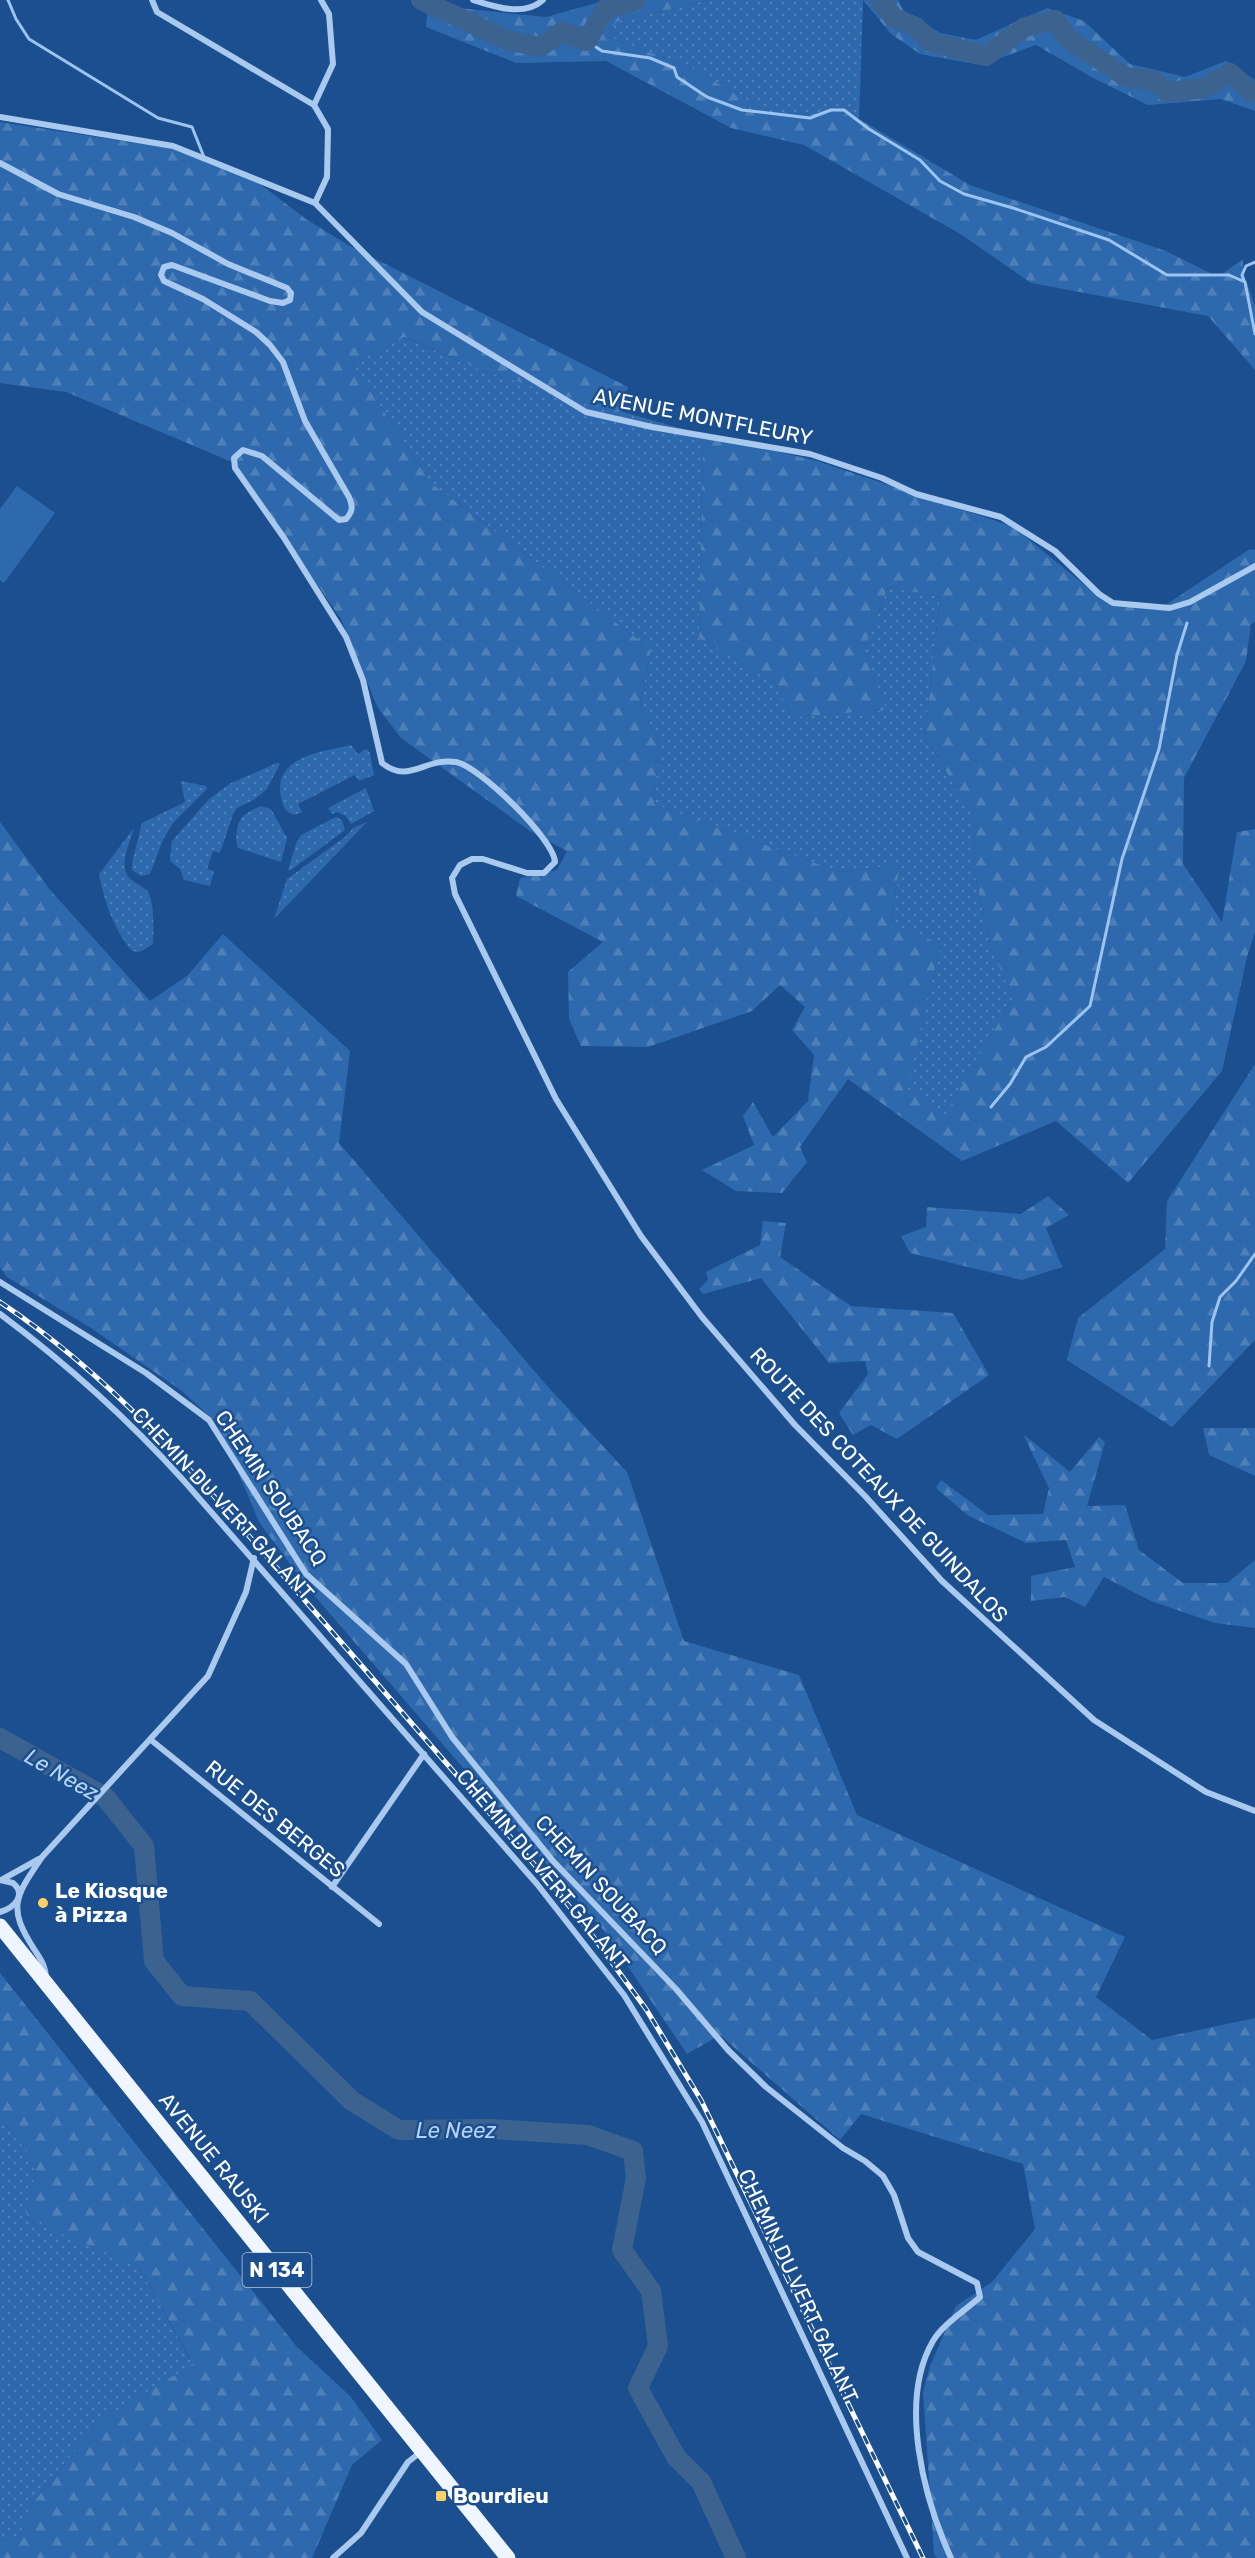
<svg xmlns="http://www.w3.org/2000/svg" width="1255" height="2558" viewBox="0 0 1255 2558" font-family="Rubik,sans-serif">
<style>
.grass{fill:url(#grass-dots)}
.forest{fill:url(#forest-firs)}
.pitch{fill:#2e69ad}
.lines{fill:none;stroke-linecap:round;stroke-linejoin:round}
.stream{stroke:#9cc4f0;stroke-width:3}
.river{stroke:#3c6290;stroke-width:20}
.street{stroke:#a9c9ee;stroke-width:6}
.primary{stroke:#f0f6ff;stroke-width:15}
.rail-casing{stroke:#fff;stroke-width:5}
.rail{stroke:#1b4f8f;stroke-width:3;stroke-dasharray:9;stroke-linecap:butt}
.poi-dot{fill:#ffd166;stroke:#1b4f8f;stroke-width:2}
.labels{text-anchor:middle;stroke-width:5;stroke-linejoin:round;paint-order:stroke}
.shield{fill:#1b4f8f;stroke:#bbcadd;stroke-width:1.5}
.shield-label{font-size:20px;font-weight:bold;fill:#fff}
.street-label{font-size:21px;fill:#fff;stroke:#1b4f8f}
.poi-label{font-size:21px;font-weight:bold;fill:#fff;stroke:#1b4f8f;text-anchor:start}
.water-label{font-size:22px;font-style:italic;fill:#b5d3f5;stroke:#1b4f8f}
</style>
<defs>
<pattern id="grass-dots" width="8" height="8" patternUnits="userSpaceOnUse" patternTransform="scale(1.5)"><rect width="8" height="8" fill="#2e69ad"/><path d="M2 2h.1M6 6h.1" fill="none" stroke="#4d80b9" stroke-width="1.8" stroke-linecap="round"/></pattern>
<pattern id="forest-firs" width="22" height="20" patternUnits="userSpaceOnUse" patternTransform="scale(1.5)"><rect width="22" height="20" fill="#2e69ad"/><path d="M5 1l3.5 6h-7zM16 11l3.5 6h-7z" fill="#4d80b9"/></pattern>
</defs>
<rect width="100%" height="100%" fill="#1b4f8f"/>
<!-- grass -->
<g class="grass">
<polygon points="709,0 863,0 859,119 851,114 770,113 691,68 609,37 616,22"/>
<polygon points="940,33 976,40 981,65 920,54"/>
<polygon points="403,337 483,371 703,435 699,638 776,684 792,717 886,710 863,650 888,587 940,597 925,736 974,818 975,875 991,948 1013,998 945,1116 906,1088 941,943 890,927 900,865 840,872 654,804 659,742 640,706 651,649 431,483 352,363"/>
<path d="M 351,745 L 358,754 L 366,749 L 370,753 L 374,775 L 359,781 L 355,775 L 298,804 L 302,812 L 294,815 C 285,812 283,806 281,797 C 273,756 322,752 351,745 Z"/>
<polygon points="277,763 280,764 267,789 255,799 237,808 233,814 220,853 213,851 207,869 214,871 210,886 184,880 180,869 170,861 172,841 209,799 231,783"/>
<polygon points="181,781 206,786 207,789 173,823 163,840 150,874 141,876 132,870 132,863 142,823 185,802"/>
<polygon points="366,788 374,811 351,824 346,816 337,812 332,814 328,808"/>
<path d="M 260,806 L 271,809 L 287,838 L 281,862 L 238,848 C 234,841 237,822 243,816 C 247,812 255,809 260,806 Z"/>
<polygon points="336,817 342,820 345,830 291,870 288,870 297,841 301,835"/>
<polygon points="367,822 274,919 287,879 345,837 353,828"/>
<path d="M 134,828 C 131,839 122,859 125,869 C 127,882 141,883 148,892 C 154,901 154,932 153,944 L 140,952 L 132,951 C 114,930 104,901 99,874 Z"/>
<polygon points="0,2119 37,2163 26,2218 139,2267 193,2365 99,2421 32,2504 20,2536 0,2540"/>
</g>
<!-- forest -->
<g class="forest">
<polygon points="607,0 709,0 616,22 609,37 691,68 770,113 851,114 970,185 1166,251 1218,277 1243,259 1243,271 1255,306 1255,370 1208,316 1031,283 962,235 804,145 731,128 606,61 516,63 426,27 428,5 546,17"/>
<polygon points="863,0 898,0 903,10 940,33 920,54 891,34"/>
<polygon points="1047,8 1084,21 1130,64 1185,77 1226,61 1255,80 1255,111 1221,99 1148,105 1093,78 1036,45 981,65 976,40"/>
<polygon points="0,122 174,149 248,175 306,219 348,245 628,387 619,412 483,371 404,337 352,363 431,483 651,649 640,706 659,742 654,804 840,872 900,865 890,926 941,943 907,1088 945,1115 1013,998 991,948 975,875 974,818 925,736 940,597 888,587 863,650 887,710 792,717 776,684 699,638 703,435 814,460 1014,527 1104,601 1158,610 1250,549 1255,550 1255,622 1251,624 1246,661 1184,778 1183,864 1222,922 1237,832 1255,829 1255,932 1247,957 1222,1071 1128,1183 1056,1121 962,1161 848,1079 800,1147 807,1162 782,1193 736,1191 702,1170 754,1145 743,1116 753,1102 773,1137 808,1101 814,1055 792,1030 805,1007 780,985 752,1011 648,1047 581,1046 569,1019 568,972 603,942 516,896 520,878 557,870 567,851 530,831 401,738 378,708 341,619 232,462 66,392 0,383"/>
<polygon points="0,822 51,891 150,1001 188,975 223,934 350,1051 339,1143 549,1388 627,1472 684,1641 799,1675 857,1815 1125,1937 1096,1997 1152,2040 1255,2018 1255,2558 937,2558 934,2554 923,2392 930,2366 956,2306 992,2282 1035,2229 1023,2164 861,2114 840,2140 720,2035 687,2054 604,1931 306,1586 259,1522 218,1424 182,1391 91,1328 7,1277 0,1268"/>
<polygon points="1255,1064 1255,1340 1172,1427 1067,1360 1078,1318 1165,1249 1167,1201"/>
<polygon points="1048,1196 1069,1215 1046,1228 1062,1267 1022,1280 910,1253 901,1236 926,1227 927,1207 1021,1214"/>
<polygon points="763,1221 786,1223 780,1257 851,1306 953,1313 989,1375 897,1439 871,1425 853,1435 839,1413 868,1374 865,1361 829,1363 761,1278 703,1294 699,1289 708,1280 706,1272 760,1245"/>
<polygon points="1203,1428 1255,1428 1255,1476 1209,1455"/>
<polygon points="1023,1434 1070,1472 1099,1437 1105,1442 1087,1506 1125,1505 1139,1550 1183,1583 1227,1583 1255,1560 1255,1628 1215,1623 1151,1601 1104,1577 1085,1607 1065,1597 1031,1601 1031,1576 1075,1567 1066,1540 1026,1543 967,1515 936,1488 941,1480 988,1515 1043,1514 1049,1488"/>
<polygon points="0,1973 297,2347 350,2396 382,2440 352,2465 312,2558 0,2558 0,2540 20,2536 32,2504 99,2421 193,2364 139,2267 26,2218 37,2163 0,2119"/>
</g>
<!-- pitch -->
<polygon class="pitch" points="17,486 55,513 4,583 0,580 0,509"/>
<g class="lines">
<!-- stream -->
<g class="stream">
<polyline points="8,0 16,19 29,39 158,118 192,127 204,157"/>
<polyline points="587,41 602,51 650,58 674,68 677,77 707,97 742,110 810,118 831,110 844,110 869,129 920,160 940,181 964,194 1013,208 1109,240 1167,275 1229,275 1245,282 1255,334"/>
<polyline points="1244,281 1242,275 1246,266 1255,262"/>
<polyline points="991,1107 1010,1084 1026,1057 1046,1047 1090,1006 1122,859 1159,749 1177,655 1187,623"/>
<polyline points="1209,1366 1212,1322 1220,1297 1236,1281 1255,1254"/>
</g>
<!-- river -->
<g class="river">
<polyline points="421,0 507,40 540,47 562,32 587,41 605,9 637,0"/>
<polyline points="880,0 894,18 916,27 931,42 986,56 1025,27 1055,20 1068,39 1126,77 1154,81 1166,92 1205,88 1230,73 1252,92 1255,92"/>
<polyline points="0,1738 105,1797 144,1846 154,1961 182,1996 250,2001 352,2101 399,2130 490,2129 588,2135 633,2151 636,2178 622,2250 651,2291 658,2346 638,2388 676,2457 701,2482 736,2558"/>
</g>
<!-- street -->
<g class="street">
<polyline points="152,0 157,12 314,105 328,129 327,177 315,203"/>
<path d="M 473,0 C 495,7 524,17 543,0"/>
<polyline points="314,105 333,64 329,14 321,0"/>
<polyline points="0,117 173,146 315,203 422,312 586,412 652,427 810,454 882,478 916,494 1001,517 1055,551 1099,594 1113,603 1170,608 1190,602 1255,566"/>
<path d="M 0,163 L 58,194 L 134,217 L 172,233 L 228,264 L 287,288 L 291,293 L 290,300 L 283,303 L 270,301 L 172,265 L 164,267 L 161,275 L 164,281 L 203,299 L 256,332 L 270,345 L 283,362 L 305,421 L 349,497 C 353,507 353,511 346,519 L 339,520 L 262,456 L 243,450 L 234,458 L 235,468 L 284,538 L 346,637 L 363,680 L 382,763 C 409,785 425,757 456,762 C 479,766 554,839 555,862 L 544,873 L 527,873 L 483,859 L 472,859 L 460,865 L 452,878 L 455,894 L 556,1099 L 641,1236 L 702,1317 L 795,1425 L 865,1496 L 942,1581 L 1094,1720 L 1206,1792 L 1255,1811"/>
<path d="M 0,1282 L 146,1373 L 209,1420 L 306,1574 L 406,1664 L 452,1737 L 553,1861 L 676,1989 L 728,2050 L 766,2087 L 843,2148 L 865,2161 L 883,2176 L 894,2195 L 908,2238 L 918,2252 L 977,2283 L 980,2297 C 966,2310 943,2324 933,2341 C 898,2401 924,2499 951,2558"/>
<path d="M 0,1314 C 67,1364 128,1419 184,1481 L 537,1884 L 624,1995 L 702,2122 L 907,2558"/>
<polyline points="151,1740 379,1924"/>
<polyline points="1,1880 39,1859"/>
<polyline points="332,1887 424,1754"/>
<path d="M 0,1912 C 14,1908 27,1895 13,1883 L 0,1880"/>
<path d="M 46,1979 C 46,1966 41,1960 34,1949 C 7,1907 15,1897 42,1857 L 208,1676 L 246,1592 L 254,1558"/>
<polyline points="333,2558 361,2533 408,2462 422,2451"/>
</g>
<!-- primary -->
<polyline class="primary" points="0,1926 508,2558"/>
<defs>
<path id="rail" d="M 0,1302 C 116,1379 204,1484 295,1589 C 381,1688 467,1787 553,1886 L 589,1931 L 646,2009 L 701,2100 L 923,2558"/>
</defs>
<!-- rail casing -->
<use href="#rail" class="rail-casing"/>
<!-- rail -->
<use href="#rail" class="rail"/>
</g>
<!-- markers -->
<g class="poi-dot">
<circle cx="43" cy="1903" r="6"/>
<rect x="435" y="2490" width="12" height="12" rx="3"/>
</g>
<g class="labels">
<!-- shield labels -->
<rect class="shield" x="242.5" y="2253" width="69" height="34" rx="4.5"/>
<g class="shield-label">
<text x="277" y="2277">N 134</text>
</g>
<!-- street labels -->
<g class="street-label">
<text transform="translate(703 417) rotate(11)" y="7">AVENUE MONTFLEURY</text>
<text transform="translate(879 1485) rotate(47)" y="7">ROUTE DES COTEAUX DE GUINDALOS</text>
<text transform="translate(271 1488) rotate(56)" y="7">CHEMIN SOUBACQ</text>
<text transform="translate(223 1504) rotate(47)" y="7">CHEMIN DU VERT GALANT</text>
<text transform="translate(275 1819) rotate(39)" y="7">RUE DES BERGES</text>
<text transform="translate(543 1870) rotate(50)" y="7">CHEMIN DU VERT GALANT</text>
<text transform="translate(601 1885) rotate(47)" y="7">CHEMIN SOUBACQ</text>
<text transform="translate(214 2158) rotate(51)" y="7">AVENUE RAUSKI</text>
<text transform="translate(798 2286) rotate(65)" y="7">CHEMIN DU VERT GALANT</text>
</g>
<!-- poi labels -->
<g class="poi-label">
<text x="55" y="1898">Le Kiosque<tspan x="55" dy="24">à Pizza</tspan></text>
<text x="453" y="2503">Bourdieu</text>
</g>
<!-- water labels -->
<g class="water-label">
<text transform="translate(62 1774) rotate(30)" y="8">Le Neez</text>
<text x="456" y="2138">Le Neez</text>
</g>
</g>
</svg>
